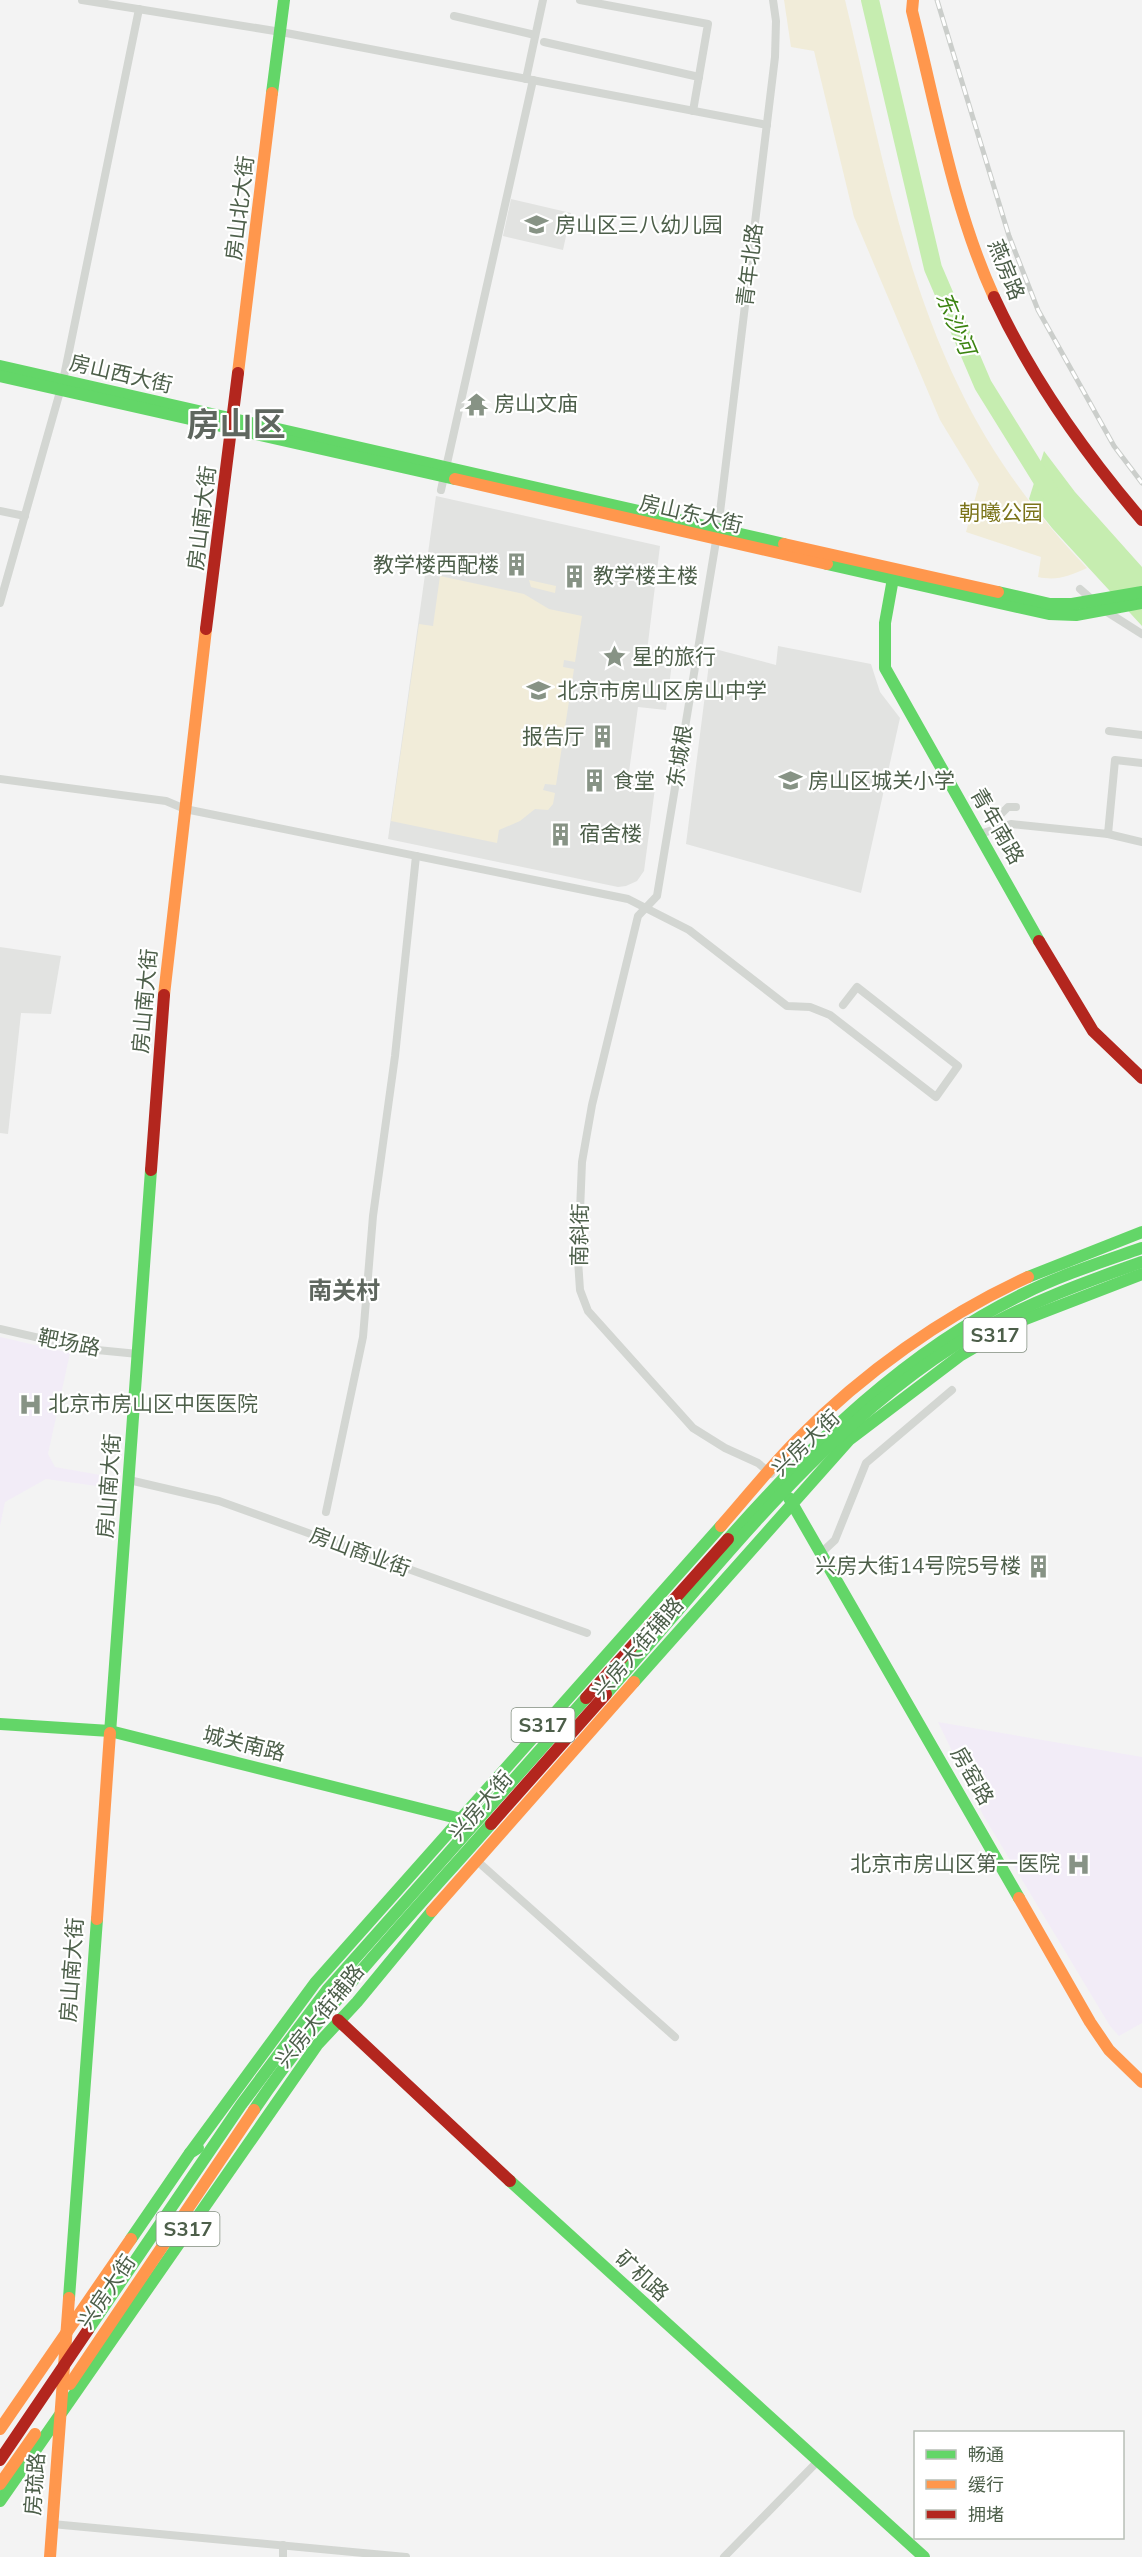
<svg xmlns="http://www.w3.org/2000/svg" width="1142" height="2557" viewBox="0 0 1142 2557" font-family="Mulish,'Noto Sans SC',sans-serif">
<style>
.education{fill:#e2e3e1}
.medical{fill:#f2ecf7}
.green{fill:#f1ecd9}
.water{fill:#c6edb0}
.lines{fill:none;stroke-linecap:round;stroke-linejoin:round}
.river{stroke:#c6edb0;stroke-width:18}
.street{stroke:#d3d6d2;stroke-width:8}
.fast{stroke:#63d668;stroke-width:12}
.slow{stroke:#ff974d;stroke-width:12}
.jam{stroke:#b3261e;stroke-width:12}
.rail-casing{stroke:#cbcecb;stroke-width:5}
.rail{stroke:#fff;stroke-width:3;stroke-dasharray:9;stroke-linecap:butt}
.labels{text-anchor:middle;stroke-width:4.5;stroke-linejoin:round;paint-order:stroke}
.shield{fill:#fff;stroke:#828f80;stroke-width:1.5}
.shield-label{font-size:20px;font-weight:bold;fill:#4d5f4a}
.street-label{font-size:21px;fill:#4d5f4a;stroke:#fff}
.poi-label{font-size:21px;fill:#4d5f4a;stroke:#fff;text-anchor:start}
.park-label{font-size:21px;fill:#7b741a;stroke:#fff}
.water-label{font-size:22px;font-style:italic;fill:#3c8411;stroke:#fff}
.quarter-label{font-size:24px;font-weight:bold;fill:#5f675f;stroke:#fff}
.town-label{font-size:33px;font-weight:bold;fill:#5f675f;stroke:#fff}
</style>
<rect width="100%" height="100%" fill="#f3f3f3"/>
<!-- education -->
<g class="education">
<polygon points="511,199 571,213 563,250 503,236"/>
<polygon points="436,496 660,546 647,651 673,655 666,710 638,707 628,779 632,784 655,788 644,871 637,881 626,886 618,887 388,839"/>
<polygon points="778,646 871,664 880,692 900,718 861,893 686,844 711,648 776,665"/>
<polygon points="0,947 61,956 51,1014 21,1013 8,1134 0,1133"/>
</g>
<!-- medical -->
<g class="medical">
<polygon points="0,1337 70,1353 48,1454 55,1467 106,1476 104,1487 46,1479 5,1502 0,1526"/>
<polygon points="938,1722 1142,1757 1142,2023 1119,2036 1110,2026 983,1815"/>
</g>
<!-- green -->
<g class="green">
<path d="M 784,0 L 845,0 C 877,130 900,266 959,387 C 991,454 1036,515 1087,568 C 1069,576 1057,581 1038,577 L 1041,557 L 966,532 L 979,484 L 940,420 L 854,217 L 814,51 L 791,47 Z"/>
<polygon points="440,576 524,594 549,609 582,616 575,662 564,660 563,667 574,669 556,785 545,784 543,790 555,793 553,804 548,810 535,809 520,821 499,830 497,843 391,821 419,624 433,626"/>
<polygon points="529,580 556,586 555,593 531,587"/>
</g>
<!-- water -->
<polygon class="water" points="1044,451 1075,492 1142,567 1142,626 1052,528 1029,499"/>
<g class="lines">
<!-- river -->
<polyline class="river" points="870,0 933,268 983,385 1050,493"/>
<!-- street -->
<g class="street">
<polyline points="82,0 281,32 767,125"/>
<polyline points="580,0 708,24 693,111"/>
<polyline points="454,16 535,35"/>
<polyline points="544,42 699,77"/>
<polyline points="526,79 543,0"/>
<polyline points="441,490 533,80"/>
<polyline points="0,511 25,516"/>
<polyline points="1080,589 1104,610 1142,634"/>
<polyline points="0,603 63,381 139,9"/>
<polyline points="1109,731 1142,735"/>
<polyline points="0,779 166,801 185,809 628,899 689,930 787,1006 810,1007 830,1015 936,1097 958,1066 857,987 843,1005"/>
<polyline points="995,829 1000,815 1008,807 1016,807"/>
<polyline points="980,834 1011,824 1108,834 1115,760 1142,763"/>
<polyline points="1108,834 1142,842"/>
<polyline points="0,1329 87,1349 138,1354"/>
<polyline points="771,1474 758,1463 725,1448 693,1428 588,1311 580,1290 578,1260 582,1162 592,1105 638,916 657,896 718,529 775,57 776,21 773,0"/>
<polyline points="129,1480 219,1501 587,1633"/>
<polyline points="326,1512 363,1337 373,1216 395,1056 416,856"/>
<polyline points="821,1553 835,1540 866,1463 952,1390"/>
<polyline points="476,1860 675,2037"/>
<polyline points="52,2524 406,2557"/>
<polyline points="283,2557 283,2545"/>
<polyline points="724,2557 818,2461"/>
</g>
<!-- fast -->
<g class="fast">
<polyline points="272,93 284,0"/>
<polyline points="0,366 784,544"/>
<polyline points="0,376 455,479"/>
<polyline points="827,564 1049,614 1076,615 1142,603"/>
<polyline points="894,573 885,623 885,668 1039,941"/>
<polyline points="998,592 1050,604 1072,604 1142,592"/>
<polyline points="1028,1277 1142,1232"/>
<polyline points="789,1498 1019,1898"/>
<path d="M 728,1539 C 813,1443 906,1351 1023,1294 C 1061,1275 1102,1262 1142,1248"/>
<polyline points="634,1682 849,1440 961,1355 1018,1322 1142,1274"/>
<path d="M 606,1694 C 716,1569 830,1417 975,1333 C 1028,1303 1085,1282 1142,1262"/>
<polyline points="0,1724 110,1731 469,1821"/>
<polyline points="110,1733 151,1170"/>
<path d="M 254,2110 C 323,2007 409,1917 491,1824"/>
<polyline points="190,2153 315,1983 721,1526"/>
<polyline points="510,2181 924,2557"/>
<polyline points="131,2239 190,2153 198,2148"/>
<polyline points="69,2298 97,1919"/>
<polyline points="88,2330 241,2105 327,1990 586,1698"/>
<polyline points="0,2501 317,2045 357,2002 432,1911"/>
</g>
<!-- slow -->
<g class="slow">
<path d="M 913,0 L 912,11 C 936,106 953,207 994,297"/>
<polyline points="238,373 272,93"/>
<polyline points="455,479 827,564"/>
<polyline points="784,544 998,592"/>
<polyline points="164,995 206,629"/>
<path d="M 721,1526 C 746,1498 770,1467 797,1440 C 863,1373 943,1316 1028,1277"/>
<polyline points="1019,1898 1090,2022 1109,2050 1142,2082"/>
<polyline points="432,1911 634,1682"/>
<polyline points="97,1919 110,1733"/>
<polyline points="70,2384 254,2110"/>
<polyline points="0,2429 131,2239"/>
<polyline points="0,2484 35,2434"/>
<polyline points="50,2557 69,2298"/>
</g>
<!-- jam -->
<g class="jam">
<path d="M 994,297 C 1032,379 1083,451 1142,520"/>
<polyline points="206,629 238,373"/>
<polyline points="1039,941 1093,1031 1142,1078"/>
<polyline points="151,1170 164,995"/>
<polyline points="586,1698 728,1539"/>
<polyline points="491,1824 606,1694"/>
<polyline points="338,2020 510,2181"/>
<polyline points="0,2460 88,2330"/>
</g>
<defs>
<polyline id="rail" points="937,0 1009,236 1038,310 1114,446 1142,483"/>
</defs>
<!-- rail casing -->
<use href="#rail" class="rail-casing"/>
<!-- rail -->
<use href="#rail" class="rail"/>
</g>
<!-- icons -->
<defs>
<symbol id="school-bare" viewBox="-9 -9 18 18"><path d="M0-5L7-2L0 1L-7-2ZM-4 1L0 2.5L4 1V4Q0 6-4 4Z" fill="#879385" stroke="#fff" stroke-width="2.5" paint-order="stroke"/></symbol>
<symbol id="temple-bare" viewBox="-9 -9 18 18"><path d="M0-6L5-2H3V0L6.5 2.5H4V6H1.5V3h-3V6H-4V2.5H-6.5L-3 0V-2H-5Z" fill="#879385" stroke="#fff" stroke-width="2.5" paint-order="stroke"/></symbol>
<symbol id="building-bare" viewBox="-9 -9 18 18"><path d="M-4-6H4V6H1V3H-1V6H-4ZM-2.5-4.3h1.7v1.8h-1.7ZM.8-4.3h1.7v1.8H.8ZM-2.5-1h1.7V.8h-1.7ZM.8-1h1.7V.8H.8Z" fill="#879385" stroke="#fff" stroke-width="2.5" paint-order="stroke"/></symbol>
<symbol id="sight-bare" viewBox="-9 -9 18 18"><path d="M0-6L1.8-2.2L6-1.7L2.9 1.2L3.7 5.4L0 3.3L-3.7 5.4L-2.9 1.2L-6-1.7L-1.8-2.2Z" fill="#879385" stroke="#fff" stroke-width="2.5" paint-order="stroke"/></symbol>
<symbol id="hospital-bare" viewBox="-9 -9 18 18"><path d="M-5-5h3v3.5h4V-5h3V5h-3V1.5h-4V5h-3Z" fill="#879385" stroke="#fff" stroke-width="2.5" paint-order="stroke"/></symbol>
</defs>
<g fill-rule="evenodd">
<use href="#school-bare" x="520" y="208" width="33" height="33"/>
<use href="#temple-bare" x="460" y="388" width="33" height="33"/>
<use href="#building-bare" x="500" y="548" width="33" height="33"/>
<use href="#building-bare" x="558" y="560" width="33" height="33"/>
<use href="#sight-bare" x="598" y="640" width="33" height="33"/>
<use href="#school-bare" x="522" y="674" width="33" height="33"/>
<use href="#building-bare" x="586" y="720" width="33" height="33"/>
<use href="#building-bare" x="578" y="764" width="33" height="33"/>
<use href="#school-bare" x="774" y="764" width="33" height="33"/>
<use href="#building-bare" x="544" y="818" width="33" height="33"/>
<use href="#hospital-bare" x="14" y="1388" width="33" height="33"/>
<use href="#building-bare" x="1022" y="1550" width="33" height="33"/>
<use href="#hospital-bare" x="1062" y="1848" width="33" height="33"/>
</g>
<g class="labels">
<!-- shield labels -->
<g class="shield">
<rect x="963.5" y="1318" width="63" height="34" rx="4.5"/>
<rect x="511.5" y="1708" width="63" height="34" rx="4.5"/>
<rect x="156.5" y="2212" width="63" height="34" rx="4.5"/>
</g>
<g class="shield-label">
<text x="995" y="1342">S317</text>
<text x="543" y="1732">S317</text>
<text x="188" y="2236">S317</text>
</g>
<!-- street labels -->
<g class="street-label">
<text transform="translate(240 208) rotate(-83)" y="7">房山北大街</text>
<text transform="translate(750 265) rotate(-83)" y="7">青年北路</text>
<text transform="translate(1006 270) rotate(68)" y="7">燕房路</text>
<text transform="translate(121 374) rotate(13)" y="7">房山西大街</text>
<text transform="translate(691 514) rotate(13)" y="7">房山东大街</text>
<text transform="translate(202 518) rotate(-83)" y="7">房山南大街</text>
<text transform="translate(680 756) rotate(-81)" y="7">东城根</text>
<text transform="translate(997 826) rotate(60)" y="7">青年南路</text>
<text transform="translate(145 1001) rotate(-85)" y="7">房山南大街</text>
<text transform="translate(580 1235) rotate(-89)" y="7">南斜街</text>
<text transform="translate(69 1343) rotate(11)" y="7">靶场路</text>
<text transform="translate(806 1443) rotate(-44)" y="7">兴房大街</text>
<text transform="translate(109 1486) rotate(-86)" y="7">房山南大街</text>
<text transform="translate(360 1552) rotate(20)" y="7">房山商业街</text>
<text transform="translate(638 1648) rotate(-49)" y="7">兴房大街辅路</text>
<text transform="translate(244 1744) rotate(14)" y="7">城关南路</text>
<text transform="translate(972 1776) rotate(60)" y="7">房窑路</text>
<text transform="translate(481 1806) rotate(-49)" y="7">兴房大街</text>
<text transform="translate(72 1970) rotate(-86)" y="7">房山南大街</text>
<text transform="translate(320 2016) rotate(-51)" y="7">兴房大街辅路</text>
<text transform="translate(642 2276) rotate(42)" y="7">矿机路</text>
<text transform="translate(107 2292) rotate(-56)" y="7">兴房大街</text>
<text transform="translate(35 2484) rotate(-86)" y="7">房琉路</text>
</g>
<!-- poi labels -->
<g class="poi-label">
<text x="555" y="232">房山区三八幼儿园</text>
<text x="494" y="411">房山文庙</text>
<text x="499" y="572" text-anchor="end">教学楼西配楼</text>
<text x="593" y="583">教学楼主楼</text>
<text x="632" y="664">星的旅行</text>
<text x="557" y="698">北京市房山区房山中学</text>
<text x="585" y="744" text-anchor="end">报告厅</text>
<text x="613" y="788">食堂</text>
<text x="808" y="788">房山区城关小学</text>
<text x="579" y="841">宿舍楼</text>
<text x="48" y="1411">北京市房山区中医医院</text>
<text x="1021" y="1573" text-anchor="end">兴房大街14号院5号楼</text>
<text x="1060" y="1871" text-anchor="end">北京市房山区第一医院</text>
</g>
<!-- park labels -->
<g class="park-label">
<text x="1001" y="520">朝曦公园</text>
</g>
<!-- water labels -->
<g class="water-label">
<text transform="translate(956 323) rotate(67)" y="8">东沙河</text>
</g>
<!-- quarter labels -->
<g class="quarter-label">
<text x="344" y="1299">南关村</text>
</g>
<!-- town labels -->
<g class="town-label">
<text x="236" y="436">房山区</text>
</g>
</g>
<!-- legend -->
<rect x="914" y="2431" width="210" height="108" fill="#ffffff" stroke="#b8bfb7" stroke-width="1.5"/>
<rect x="926" y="2450" width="30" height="9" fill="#63d668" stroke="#b8bfb7" stroke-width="1.5"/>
<text x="968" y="2461" font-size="18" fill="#4d5f4a">畅通</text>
<rect x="926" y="2480" width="30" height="9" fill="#ff974d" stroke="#b8bfb7" stroke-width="1.5"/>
<text x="968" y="2491" font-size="18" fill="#4d5f4a">缓行</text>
<rect x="926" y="2510" width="30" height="9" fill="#b3261e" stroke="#b8bfb7" stroke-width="1.5"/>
<text x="968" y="2521" font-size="18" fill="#4d5f4a">拥堵</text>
</svg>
